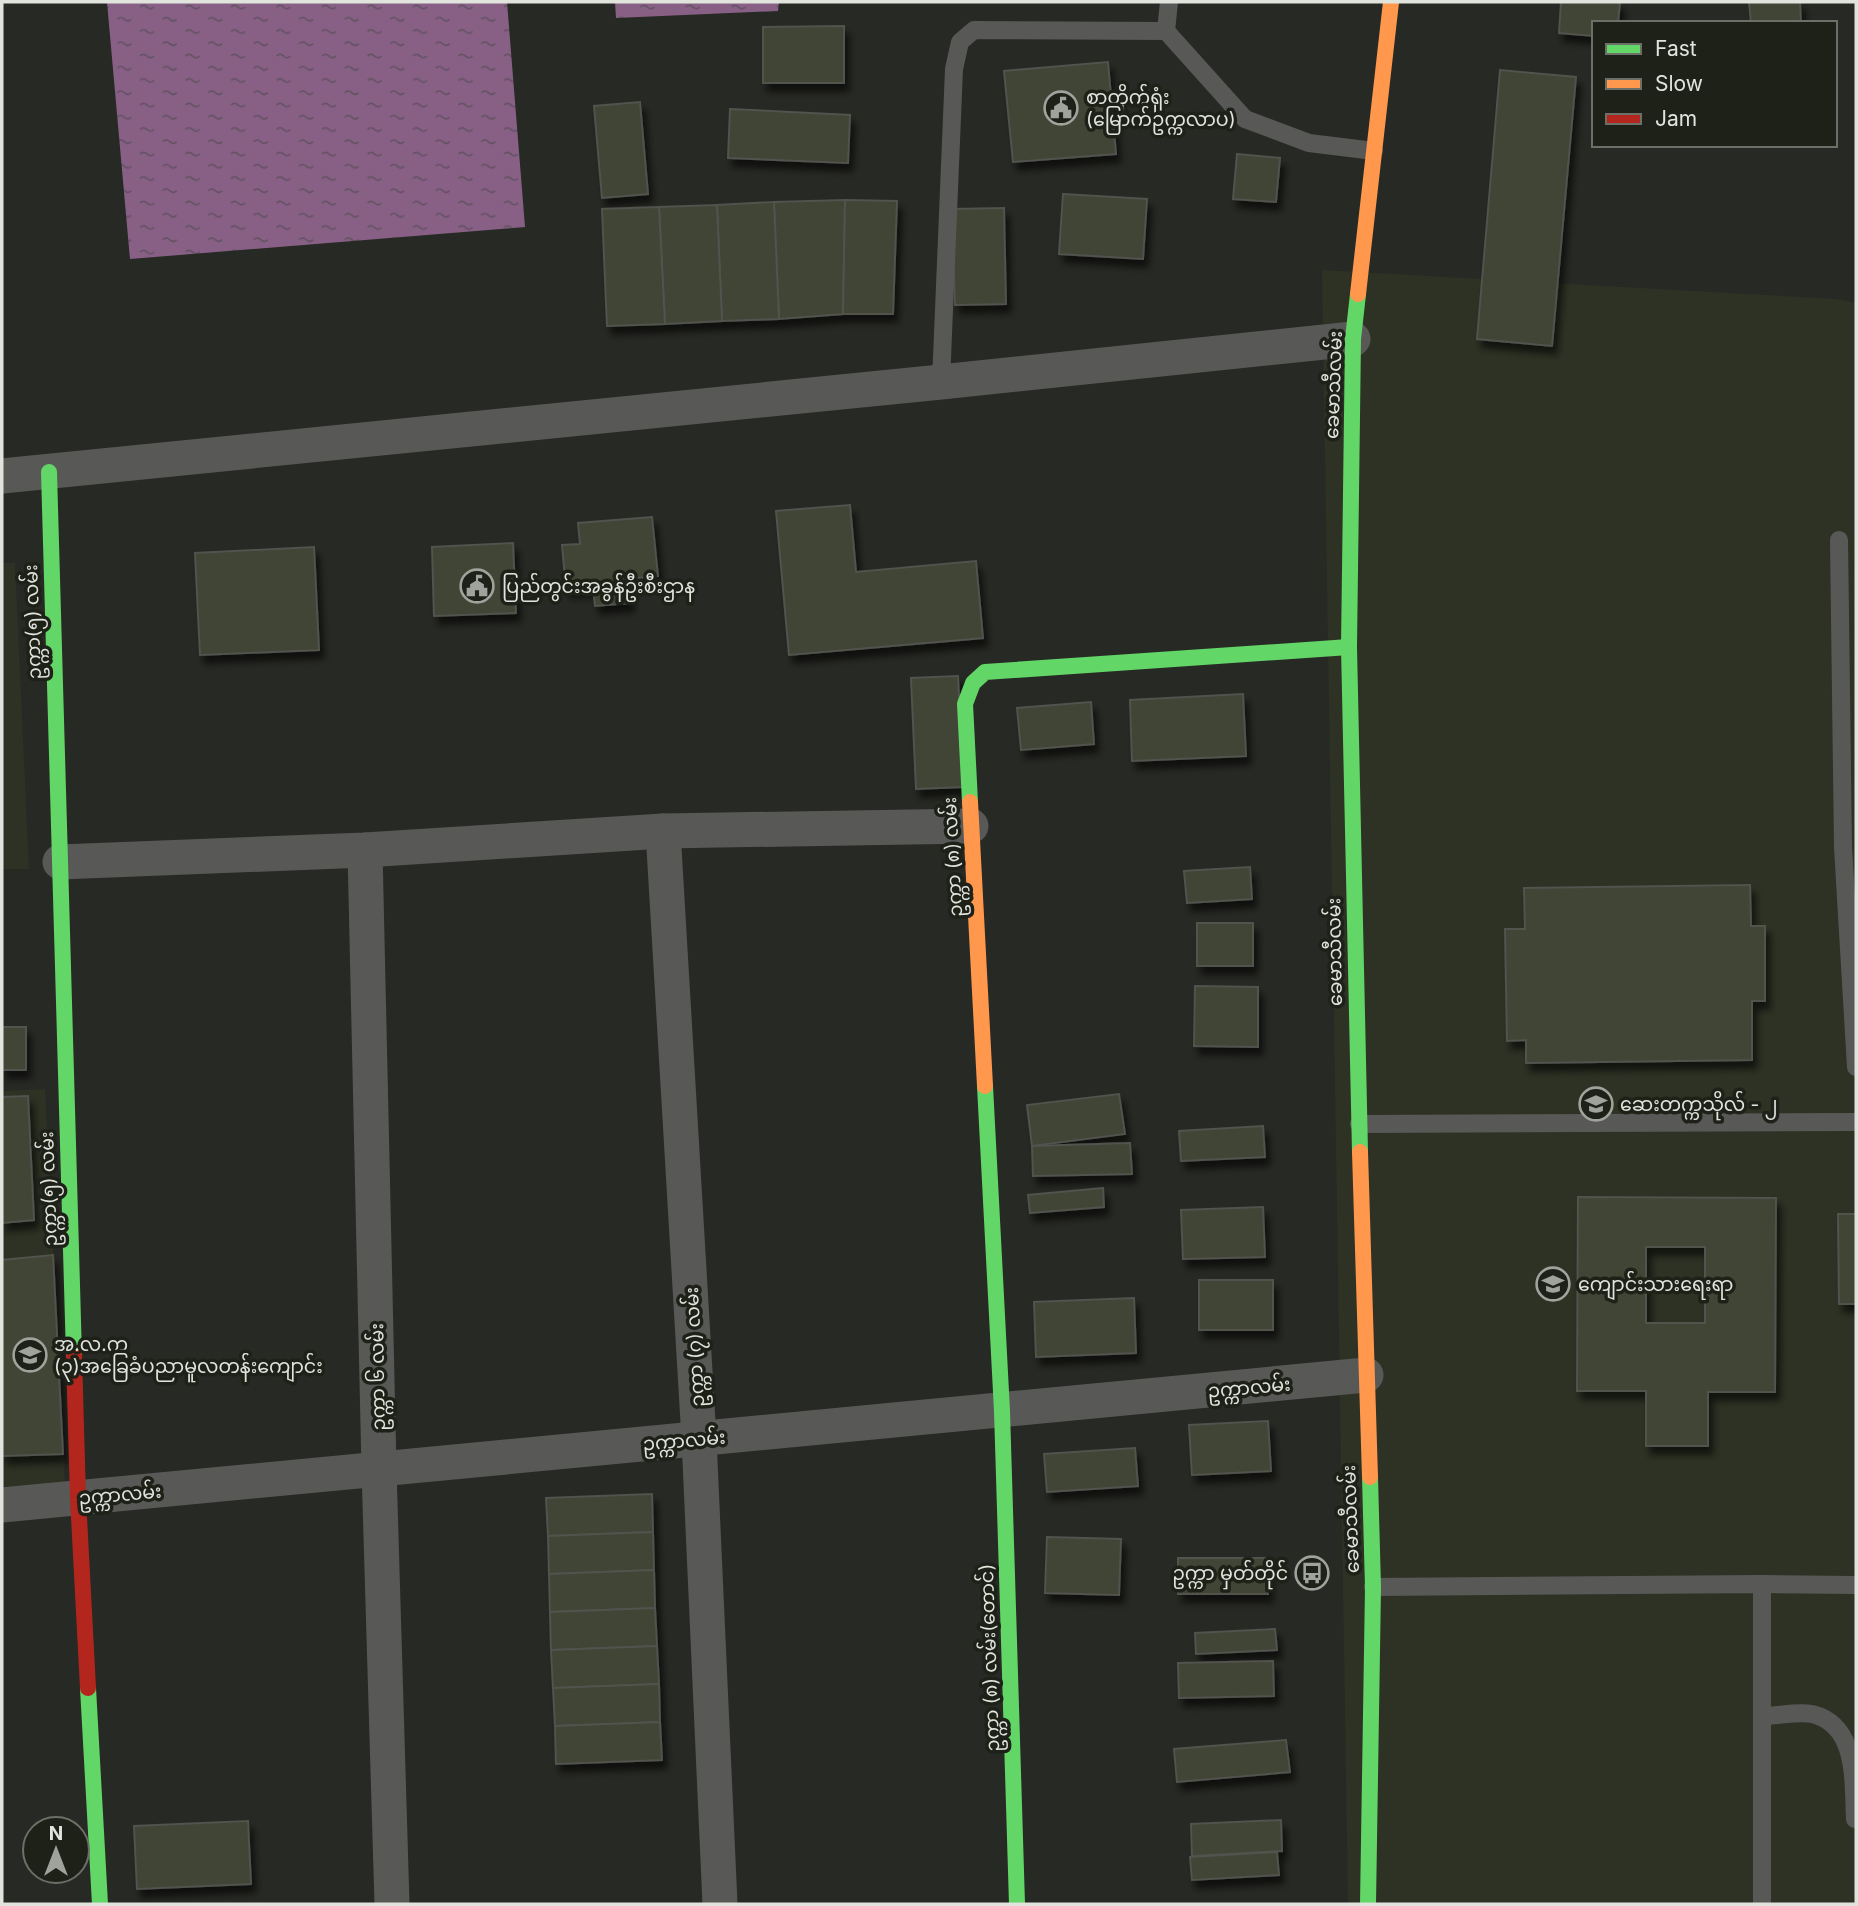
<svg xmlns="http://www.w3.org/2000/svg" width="1858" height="1906" viewBox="0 0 1858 1906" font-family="Inter,'Noto Sans Myanmar',sans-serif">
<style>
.built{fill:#2d3224}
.water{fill:url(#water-ripples)}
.building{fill:#404436;stroke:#51524e;stroke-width:2;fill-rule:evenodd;filter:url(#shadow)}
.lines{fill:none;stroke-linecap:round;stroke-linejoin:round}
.lane{stroke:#585957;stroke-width:18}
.street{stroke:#585957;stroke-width:35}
.fast{stroke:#63d668;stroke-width:16}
.slow{stroke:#ff974d;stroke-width:16}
.jam{stroke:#b3261e;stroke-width:16}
.labels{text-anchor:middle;stroke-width:7;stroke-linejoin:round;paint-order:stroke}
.poi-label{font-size:19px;fill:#e1e3dd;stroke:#1e2118;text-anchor:start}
.street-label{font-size:19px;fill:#e1e3dd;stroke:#1e2118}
</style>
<defs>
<pattern id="water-ripples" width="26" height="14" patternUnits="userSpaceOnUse" patternTransform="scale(1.75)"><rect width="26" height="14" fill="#886086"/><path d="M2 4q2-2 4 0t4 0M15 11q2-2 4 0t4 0" fill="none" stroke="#665264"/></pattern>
<filter id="shadow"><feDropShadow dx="4.5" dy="8" stdDeviation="3.5" flood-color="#0009"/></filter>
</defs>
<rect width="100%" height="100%" fill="#272924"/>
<!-- built -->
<g class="built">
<polygon points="1322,270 1836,299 1856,303 1856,1904 1348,1904"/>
<polygon points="2,563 15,563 29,869 2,869"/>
<polygon points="45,1089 65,1487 2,1490 2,1091"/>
</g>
<!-- water -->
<g class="water">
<polygon points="107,2 507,2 525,227 130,259"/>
<polygon points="615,2 779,2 778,11 616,18"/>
</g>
<!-- building -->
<g class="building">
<polygon points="1561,2 1620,2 1618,23 1594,23 1594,36 1559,33"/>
<polygon points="1749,2 1800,2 1801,23 1751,23"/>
<polygon points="844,26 844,83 763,83 763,27"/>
<polygon points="1108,62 1116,154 1013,162 1004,71"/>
<polygon points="1500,70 1576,77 1552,346 1477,339"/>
<polygon points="640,102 648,194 602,198 594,106"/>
<polygon points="730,109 850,115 848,163 728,158"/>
<polygon points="1237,154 1280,158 1276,202 1233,199"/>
<polygon points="1063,194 1147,199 1143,259 1059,254"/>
<polygon points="845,200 843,314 779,319 774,202"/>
<polygon points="845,200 897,201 893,314 843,314"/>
<polygon points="774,202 779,319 722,321 717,205"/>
<polygon points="717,205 722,321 665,324 659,207"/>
<polygon points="659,207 665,324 607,326 602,209"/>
<polygon points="1004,208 1006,304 955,305 952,209"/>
<polygon points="850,505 856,572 976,561 983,638 789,655 776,511"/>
<polygon points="652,517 658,576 627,579 630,603 595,606 593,588 566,590 562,545 580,544 578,523"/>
<polygon points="513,543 516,613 434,616 432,547"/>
<polygon points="314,547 319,650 200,655 195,553"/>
<polygon points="958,676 963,787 916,789 911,678"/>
<polygon points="1243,694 1246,756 1132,761 1130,700"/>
<polygon points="1091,702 1094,744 1021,750 1017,708"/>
<polygon points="1250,867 1252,899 1187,903 1184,871"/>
<polygon points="1750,885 1751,926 1765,926 1765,1001 1752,1001 1752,1060 1526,1063 1526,1040 1507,1041 1505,929 1525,929 1524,888"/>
<rect x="1197" y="923" width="56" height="43"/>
<polygon points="1195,986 1258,987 1258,1047 1194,1046"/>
<rect x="2" y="1027" width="24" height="43"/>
<polygon points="1119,1094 1125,1134 1032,1146 1027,1105"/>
<polygon points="28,1096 34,1220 2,1223 2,1097"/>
<polygon points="1263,1126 1265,1157 1181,1161 1179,1131"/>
<polygon points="1130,1143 1132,1174 1033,1176 1032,1146"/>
<polygon points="1103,1188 1104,1207 1030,1213 1028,1195"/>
<path d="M 1578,1197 L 1776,1198 L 1775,1392 L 1708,1392 L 1708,1446 L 1646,1446 L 1646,1391 L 1577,1391 ZM 1646,1247 L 1705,1247 L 1705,1323 L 1646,1323 Z"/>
<polygon points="1263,1207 1265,1257 1183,1259 1181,1210"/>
<polygon points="1838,1214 1856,1214 1856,1304 1839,1304"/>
<polygon points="53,1255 63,1454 2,1456 2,1260"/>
<rect x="1199" y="1280" width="74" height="50"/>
<polygon points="1134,1298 1136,1353 1036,1357 1034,1302"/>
<polygon points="1268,1421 1271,1471 1192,1475 1189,1425"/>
<polygon points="1135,1448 1138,1486 1047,1492 1044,1454"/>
<polygon points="652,1494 653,1532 548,1536 546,1498"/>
<polygon points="653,1532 654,1570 549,1574 548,1536"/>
<polygon points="1047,1537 1121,1539 1119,1595 1045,1593"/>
<rect x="1178" y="1558" width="90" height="36"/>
<polygon points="654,1570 655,1608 550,1612 549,1574"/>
<polygon points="655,1608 657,1646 551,1650 550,1612"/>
<polygon points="1275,1629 1277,1650 1196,1654 1195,1633"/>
<polygon points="657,1646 659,1684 553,1688 551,1650"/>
<polygon points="1273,1661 1274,1696 1179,1698 1178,1663"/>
<polygon points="659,1684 660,1722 555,1726 553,1688"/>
<polygon points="660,1722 662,1760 556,1764 555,1726"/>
<polygon points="1286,1740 1290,1772 1177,1782 1174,1749"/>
<polygon points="1281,1820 1282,1851 1192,1856 1191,1824"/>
<polygon points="248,1821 251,1884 137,1889 134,1826"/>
<polygon points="1277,1852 1279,1875 1192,1880 1190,1857"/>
</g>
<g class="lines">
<!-- lane -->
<g class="lane">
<polyline points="1166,31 1245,119 1309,143 1374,151"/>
<polyline points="941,382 954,69 960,42 974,30 1166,31 1169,2"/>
<polyline points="1839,540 1843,847 1856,1067"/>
<polyline points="1359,1124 1856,1122"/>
<polyline points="1762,1584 1856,1585"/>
<polyline points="1373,1587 1762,1584 1762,1904"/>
<path d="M 1763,1716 C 1778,1716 1797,1711 1812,1714 C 1858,1725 1853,1781 1855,1819"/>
</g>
<!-- street -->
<g class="street">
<polyline points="2,476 941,382 1353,339"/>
<polyline points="663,831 699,1439 720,1904"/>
<polyline points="365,850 379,1469 392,1904"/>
<polyline points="60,862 365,850 663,831 971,826"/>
<polyline points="2,1505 1366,1375"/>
</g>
<!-- fast -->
<g class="fast">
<polyline points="1358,294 1353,339 1349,647 1360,1152"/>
<polyline points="49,472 74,1356"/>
<polyline points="970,802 965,704 973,683 985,672 1349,647"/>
<polyline points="985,1086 1002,1411 1017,1904"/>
<polyline points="88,1688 100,1904"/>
<polyline points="1368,1904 1373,1587 1370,1477"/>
</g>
<!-- slow -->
<g class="slow">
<polyline points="1358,294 1391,2"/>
<polyline points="970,802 985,1086"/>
<polyline points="1360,1152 1370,1477"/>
</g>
<!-- jam -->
<polyline class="jam" points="74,1356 78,1498 88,1688"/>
</g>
<!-- icons -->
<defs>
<symbol id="civic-ring" viewBox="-11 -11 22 22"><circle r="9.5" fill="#1e2118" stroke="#a0a29c" stroke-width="1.5"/><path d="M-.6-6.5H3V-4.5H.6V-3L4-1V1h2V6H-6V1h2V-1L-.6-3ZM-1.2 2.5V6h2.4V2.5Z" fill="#a0a29c"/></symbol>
<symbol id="university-ring" viewBox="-11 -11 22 22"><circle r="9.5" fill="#1e2118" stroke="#a0a29c" stroke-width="1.5"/><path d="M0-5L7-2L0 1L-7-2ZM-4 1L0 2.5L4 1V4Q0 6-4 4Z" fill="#a0a29c"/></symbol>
<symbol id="school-ring" viewBox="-11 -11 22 22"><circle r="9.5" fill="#1e2118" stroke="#a0a29c" stroke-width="1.5"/><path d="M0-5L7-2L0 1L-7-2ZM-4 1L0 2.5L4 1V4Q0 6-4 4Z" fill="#a0a29c"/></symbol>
<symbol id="bus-ring" viewBox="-11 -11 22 22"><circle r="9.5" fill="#1e2118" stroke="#a0a29c" stroke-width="1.5"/><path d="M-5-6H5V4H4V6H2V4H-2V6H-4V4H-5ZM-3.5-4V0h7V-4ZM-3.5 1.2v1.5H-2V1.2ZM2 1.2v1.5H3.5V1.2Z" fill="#a0a29c"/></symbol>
</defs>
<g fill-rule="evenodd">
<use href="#civic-ring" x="1042" y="89" width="38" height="38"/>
<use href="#civic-ring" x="458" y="567" width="38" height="38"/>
<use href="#university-ring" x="1577" y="1085" width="38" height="38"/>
<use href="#university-ring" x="1534" y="1265" width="38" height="38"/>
<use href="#school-ring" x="11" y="1336" width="38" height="38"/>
<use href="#bus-ring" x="1293" y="1554" width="38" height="38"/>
</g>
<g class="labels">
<!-- poi labels -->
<g class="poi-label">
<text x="1086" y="104">စာတိုက်ရုံး<tspan x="1086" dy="22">(မြောက်ဥက္ကလာပ)</tspan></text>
<text x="502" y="593">ပြည်တွင်းအခွန်ဦးစီးဌာန</text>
<text x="1620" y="1111">ဆေးတက္ကသိုလ် - ၂</text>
<text x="1578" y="1291">ကျောင်းသားရေးရာ</text>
<text x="54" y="1351">အ.လ.က<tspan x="54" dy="22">(၃)အခြေခံပညာမူလတန်းကျောင်း</tspan></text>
<text x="1288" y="1580" text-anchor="end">ဥက္ကာ မှတ်တိုင်</text>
</g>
<!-- street labels -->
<g class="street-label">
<text transform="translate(1333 385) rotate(-88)" y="7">ခေမာသီလမ်း</text>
<text transform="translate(32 622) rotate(-92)" y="7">ဥက္ကာ(၅) လမ်း</text>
<text transform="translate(952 857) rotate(-93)" y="7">ဥက္ကာ (၈) လမ်း</text>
<text transform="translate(1334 952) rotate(-91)" y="7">ခေမာသီလမ်း</text>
<text transform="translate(48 1189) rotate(-92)" y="7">ဥက္ကာ(၅) လမ်း</text>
<text transform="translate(694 1347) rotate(-93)" y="7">ဥက္ကာ (၇) လမ်း</text>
<text transform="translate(377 1377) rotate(-91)" y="7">ဥက္ကာ ၆ လမ်း</text>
<text transform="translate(1249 1387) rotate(-5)" y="7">ဥက္ကာလမ်း</text>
<text transform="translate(684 1440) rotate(-5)" y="7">ဥက္ကာလမ်း</text>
<text transform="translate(120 1494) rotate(-5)" y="7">ဥက္ကာလမ်း</text>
<text transform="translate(1350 1519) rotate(-92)" y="7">ခေမာသီလမ်း</text>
<text transform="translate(989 1658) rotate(-92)" y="7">ဥက္ကာ (၈) လမ်း(တောင်)</text>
</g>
</g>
<!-- border -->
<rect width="1858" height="1906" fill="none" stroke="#e1e3dd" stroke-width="7"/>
<!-- legend -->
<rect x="1592" y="21" width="245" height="126" fill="#1e2118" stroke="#6c6f67" stroke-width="2"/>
<rect x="1606" y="44" width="35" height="10" fill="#63d668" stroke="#6c6f67" stroke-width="2"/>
<text x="1655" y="56" font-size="21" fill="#e1e3dd">Fast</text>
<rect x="1606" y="79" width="35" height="10" fill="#ff974d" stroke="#6c6f67" stroke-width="2"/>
<text x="1655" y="91" font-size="21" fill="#e1e3dd">Slow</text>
<rect x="1606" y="114" width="35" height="10" fill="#b3261e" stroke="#6c6f67" stroke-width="2"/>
<text x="1655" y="126" font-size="21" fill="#e1e3dd">Jam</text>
<!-- north arrow -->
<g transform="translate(56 1850)"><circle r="33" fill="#1e2118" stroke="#6c6f67" stroke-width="2"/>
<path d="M0-5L12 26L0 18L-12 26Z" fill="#a0a29c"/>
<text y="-10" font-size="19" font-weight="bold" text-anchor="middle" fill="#e1e3dd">N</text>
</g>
</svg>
